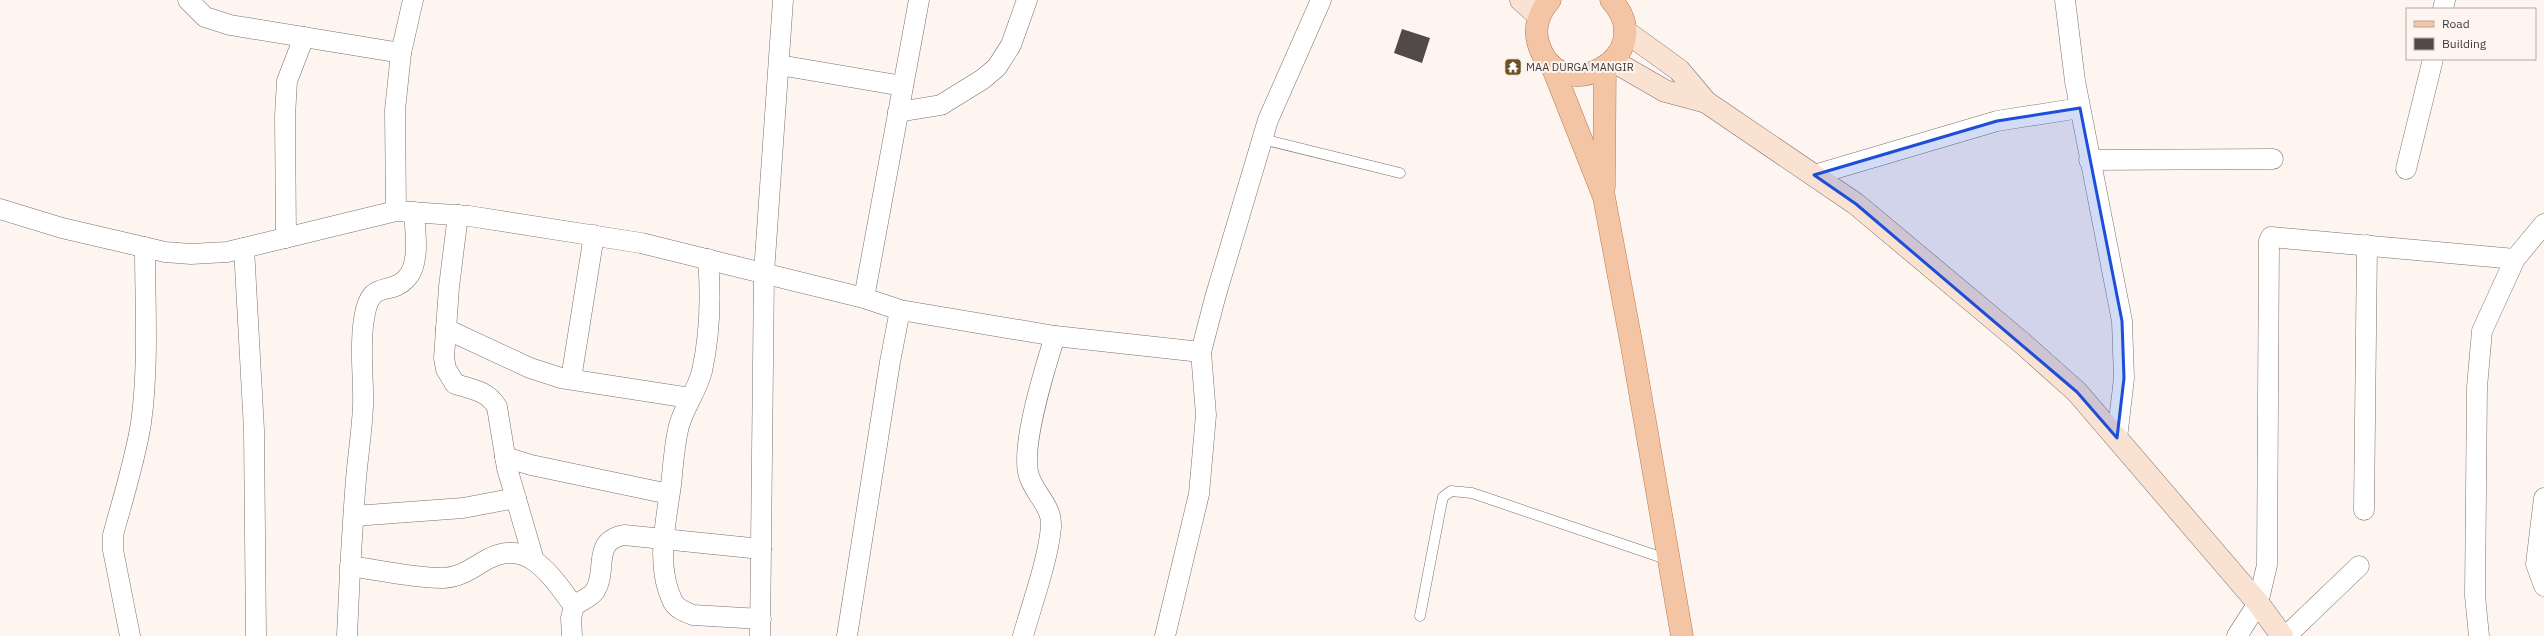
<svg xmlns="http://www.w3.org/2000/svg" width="2544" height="636" viewBox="0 0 2544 636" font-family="'IBM Plex Sans',sans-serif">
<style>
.building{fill:#524a48}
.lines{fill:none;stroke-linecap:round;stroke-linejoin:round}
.lane-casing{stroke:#79716d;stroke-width:11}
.street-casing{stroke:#79716d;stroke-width:21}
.secondary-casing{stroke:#79716d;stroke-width:23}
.primary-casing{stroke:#b07c57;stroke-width:23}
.lane{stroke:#fff;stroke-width:10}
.street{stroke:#fff;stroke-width:20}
.secondary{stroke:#fae2d2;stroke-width:22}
.primary{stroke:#f4c5a4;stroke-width:22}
.marked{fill:#1d4ed8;fill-opacity:0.2;stroke:#1d4ed8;stroke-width:3;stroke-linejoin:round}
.labels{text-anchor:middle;stroke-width:4;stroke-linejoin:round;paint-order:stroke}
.poi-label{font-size:11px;fill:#3e3a38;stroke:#fff5f0;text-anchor:start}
</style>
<rect width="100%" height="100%" fill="#fff5f0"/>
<!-- building -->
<polygon class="building" points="1402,29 1430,38 1422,63 1394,53"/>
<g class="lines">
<defs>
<g id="lane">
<polyline points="1262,139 1400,173"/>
<polyline points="1420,616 1441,506 1443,497 1451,491 1472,493 1669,560"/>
</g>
<g id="street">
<polyline points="188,0 205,17 230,25 401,53"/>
<polyline points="2065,0 2075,81 2122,321 2124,378 2117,438"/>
<polyline points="2443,9 2445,0"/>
<polyline points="779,65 903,86"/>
<polyline points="898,112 941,105 983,79 997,67 1011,45 1027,0"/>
<polyline points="2089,160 2273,159"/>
<polyline points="2406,169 2433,59"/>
<polyline points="1814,175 1997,121 2080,108"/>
<polyline points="0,209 62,228 165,252 191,254 227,252 396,211 469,216 641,243 864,298 900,310 1055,336 1201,352"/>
<polyline points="396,211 395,110 401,53 413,0"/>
<path d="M 458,215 L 449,287 L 444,358 L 446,369 L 455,384 C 472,389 488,391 497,407 L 507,468 L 533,557"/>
<polyline points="286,238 285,116 287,81 304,37"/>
<polyline points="244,248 254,430 256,636"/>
<path d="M 708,259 C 711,296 710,335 702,371 C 697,392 682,409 678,430 C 674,448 673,467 671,485 C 666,522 655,566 673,602 C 677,609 685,612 693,615 L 761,619"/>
<polyline points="864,298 919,0"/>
<polyline points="446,329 530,368 561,378 690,398"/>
<polyline points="571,379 594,235"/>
<polyline points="505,457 531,465 669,494"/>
<polyline points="2544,498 2536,564 2544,586"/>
<polyline points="2364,510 2367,245"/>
<polyline points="354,516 463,508 516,498"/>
<path d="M 350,566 C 378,570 417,579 444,578 C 462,577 473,567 488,559 C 529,537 553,579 574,606"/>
<path d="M 130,636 L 113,550 L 113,535 C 123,498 135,461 141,423 C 149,365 145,305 145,247"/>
<path d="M 347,636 C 349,584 352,531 356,479 C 358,455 362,431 363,406 C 364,377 359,348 364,319 C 370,277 389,297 406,279 C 421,264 415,231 414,212"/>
<path d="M 572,636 L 571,618 L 574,606 C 581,600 590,598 595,591 C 608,571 591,541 624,535 L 761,549"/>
<polyline points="760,636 764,273 783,0"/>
<polyline points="847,636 890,362 900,310"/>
<path d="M 1023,636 C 1032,604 1048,560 1051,527 C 1053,505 1032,493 1028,472 C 1022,441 1045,368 1055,336"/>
<polyline points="1165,636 1199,494 1206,415 1201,352 1215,298 1268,120 1321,0"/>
<polyline points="2237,636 2258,603 2267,565 2269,241 2271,237 2515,259"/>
<polyline points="2286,636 2359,566"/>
<polyline points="2479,636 2475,596 2477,387 2482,331 2515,259 2544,224"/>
</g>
<g id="secondary">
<polyline points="1521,0 1539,16"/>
<polyline points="1625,31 1679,70 1706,102 1856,204 2021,342 2077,392 2258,603 2282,636"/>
<polyline points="1613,61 1665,91 1706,102"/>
</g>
<g id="primary">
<path d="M 1550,0 C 1539,12 1534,27 1538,42 C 1557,113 1663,56 1611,0"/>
<polyline points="1552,66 1604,197 1633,352 1682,636"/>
<polyline points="1604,187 1605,68"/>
</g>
</defs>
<!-- lane casing -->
<use href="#lane" class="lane-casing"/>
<!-- street casing -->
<use href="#street" class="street-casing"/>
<!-- secondary casing -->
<use href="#secondary" class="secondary-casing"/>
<!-- primary casing -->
<use href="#primary" class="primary-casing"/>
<!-- lane -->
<use href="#lane" class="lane"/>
<!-- street -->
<use href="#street" class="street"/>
<!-- secondary -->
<use href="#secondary" class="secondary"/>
<!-- primary -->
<use href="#primary" class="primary"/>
</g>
<!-- marked area -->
<path class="marked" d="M 2080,108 L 2122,321 L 2124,378 L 2117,438 L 2077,392 L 1856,204 L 1814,175 L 1997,121 Z"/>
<!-- icons -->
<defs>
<symbol id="temple-square" viewBox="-11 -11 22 22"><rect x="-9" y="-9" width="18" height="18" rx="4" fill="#6a5223" stroke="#fff5f0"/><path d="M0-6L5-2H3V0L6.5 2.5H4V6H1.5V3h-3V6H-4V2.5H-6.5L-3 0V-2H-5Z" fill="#fff"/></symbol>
</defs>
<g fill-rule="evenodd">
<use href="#temple-square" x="1503" y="57" width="20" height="20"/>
</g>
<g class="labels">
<!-- poi labels -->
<g class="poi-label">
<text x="1526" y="71">MAA DURGA MANGIR</text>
</g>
</g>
<!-- legend -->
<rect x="2406" y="8" width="130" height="52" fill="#fff5f0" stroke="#b2aaa6"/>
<rect x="2414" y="21" width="20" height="6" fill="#f4c5a4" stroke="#b2aaa6"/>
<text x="2442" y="28" font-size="12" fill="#3e3a38">Road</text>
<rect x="2414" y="38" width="20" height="12" fill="#524a48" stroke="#b2aaa6"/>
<text x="2442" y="48" font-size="12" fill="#3e3a38">Building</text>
</svg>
